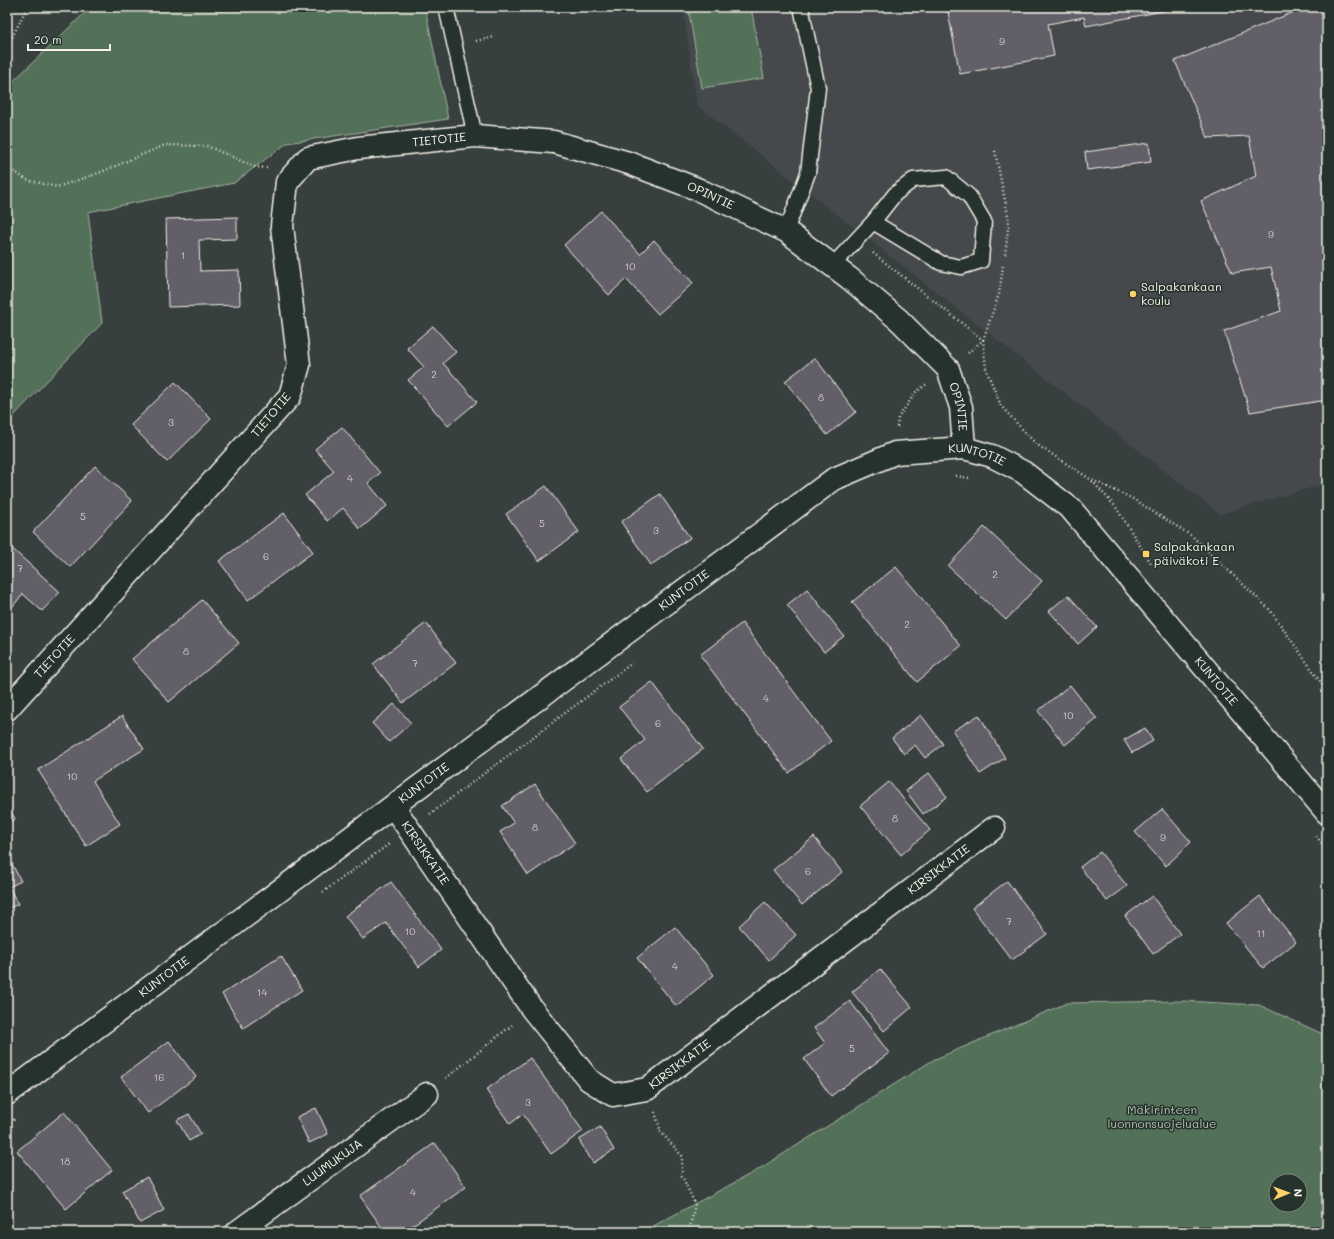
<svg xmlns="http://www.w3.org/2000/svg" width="1334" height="1239" viewBox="0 0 1334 1239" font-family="Mali,sans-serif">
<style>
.built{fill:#45494c}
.green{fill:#537159;stroke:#a4b1a0;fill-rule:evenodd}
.building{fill:#625e69;stroke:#f4f1e8}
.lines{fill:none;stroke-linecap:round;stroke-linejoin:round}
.service-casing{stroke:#f4f1e8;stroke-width:17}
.minor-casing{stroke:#f4f1e8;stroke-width:25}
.tertiary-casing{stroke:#f4f1e8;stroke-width:25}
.path{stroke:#f4f1e8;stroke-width:2.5;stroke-dasharray:1 3;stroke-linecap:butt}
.service{stroke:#26332d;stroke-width:14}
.minor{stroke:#26332d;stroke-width:22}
.tertiary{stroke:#26332d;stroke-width:22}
.poi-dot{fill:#ffd166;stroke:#26332d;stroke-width:1.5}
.labels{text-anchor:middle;stroke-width:3;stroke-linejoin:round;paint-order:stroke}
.number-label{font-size:10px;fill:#d0ccc8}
.street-label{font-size:12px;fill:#f4f1e8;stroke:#26332d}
.poi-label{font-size:12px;fill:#f4f1e8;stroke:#26332d;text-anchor:start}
.park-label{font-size:12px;fill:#b4beaf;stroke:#26332d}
</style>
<rect width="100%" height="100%" fill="#38403f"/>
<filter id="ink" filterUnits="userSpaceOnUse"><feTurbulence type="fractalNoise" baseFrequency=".025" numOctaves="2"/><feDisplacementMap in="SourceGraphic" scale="8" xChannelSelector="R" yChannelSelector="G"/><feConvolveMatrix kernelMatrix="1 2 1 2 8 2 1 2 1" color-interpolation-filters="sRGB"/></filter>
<g filter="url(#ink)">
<!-- built -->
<polygon class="built" points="683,7 1327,7 1327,483 1220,514 697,105"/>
<!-- green -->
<g class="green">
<polygon points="91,7 425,7 448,119 287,143 234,183 88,212 102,323 7,423 7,87"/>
<polygon points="688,7 751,7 764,78 702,88"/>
<path d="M 1183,1001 L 1259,1005 L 1325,1035 L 1327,1034 L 1327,1232 L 642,1232 L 756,1171 L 933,1060 L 1067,1003 ZM 1276,1181 L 1300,1181 L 1300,1205 L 1276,1205 Z"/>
</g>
<!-- building -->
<g class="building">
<polygon points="947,7 1183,7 1086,26 1084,17 1048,24 1054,56 960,74"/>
<polygon points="1312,7 1327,7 1327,400 1250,412 1224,331 1281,311 1271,267 1232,273 1201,201 1256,176 1249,136 1208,138 1175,61 1301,9"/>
<polygon points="1149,143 1151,162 1087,170 1085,152"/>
<polygon points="601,211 640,254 654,240 693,283 658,314 626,279 609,295 564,245"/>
<polygon points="237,217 237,239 199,240 200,271 239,270 240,305 168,307 166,219"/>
<polygon points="433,326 456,352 443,363 477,402 448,426 408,380 424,367 407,348"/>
<polygon points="815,358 856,412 827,435 785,381"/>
<polygon points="175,382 211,419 167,462 131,425"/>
<polygon points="342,427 380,473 368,483 387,506 360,529 343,508 327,521 305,495 334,471 315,449"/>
<polygon points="95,466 132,501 70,567 33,532"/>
<polygon points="546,486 579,532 539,561 506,514"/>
<polygon points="660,494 690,538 651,565 621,522"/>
<polygon points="284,513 313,552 248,600 219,561"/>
<polygon points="984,527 1042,581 1006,620 948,566"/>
<polygon points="7,544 60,592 42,611 23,594 7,613"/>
<polygon points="896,567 961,646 917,682 852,602"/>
<polygon points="807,589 844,636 824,652 787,605"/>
<polygon points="1068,595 1097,627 1078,644 1049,611"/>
<polygon points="202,600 239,643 169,702 132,659"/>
<polygon points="426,623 456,663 403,703 373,664"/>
<polygon points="742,623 831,741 789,773 700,655"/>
<polygon points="652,682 703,749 647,792 621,759 645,740 619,707"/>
<polygon points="1070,685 1097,719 1065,745 1038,711"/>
<polygon points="394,704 411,723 389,742 372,723"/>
<polygon points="921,715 943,744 925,758 915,745 904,754 892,738"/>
<polygon points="979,715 1005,758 980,774 953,731"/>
<polygon points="122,716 144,749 93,781 120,824 86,846 38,770"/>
<polygon points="1145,728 1153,741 1132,753 1124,740"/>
<polygon points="929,773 947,797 923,814 906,791"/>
<polygon points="889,782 930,830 901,855 860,806"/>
<polygon points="535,784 575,843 528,875 500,832 514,823 502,806"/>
<polygon points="7,803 15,819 7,823"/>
<polygon points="1162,809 1191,842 1166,866 1135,832"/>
<polygon points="814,837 842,872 802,905 773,870"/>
<polygon points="1100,852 1127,886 1107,901 1080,867"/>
<polygon points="7,855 21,881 9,887 18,904 7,909"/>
<polygon points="1007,881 1047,934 1012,960 972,908"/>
<polygon points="391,882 441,950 419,967 386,923 363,939 345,916"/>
<polygon points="1152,896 1180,934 1153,954 1125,916"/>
<polygon points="1260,896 1296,942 1263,968 1226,923"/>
<polygon points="765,902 796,935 769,960 739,926"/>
<polygon points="675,927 714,975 676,1006 637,958"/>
<polygon points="281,956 302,990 243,1028 222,994"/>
<polygon points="880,969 912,1007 884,1031 852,992"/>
<polygon points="850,1001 889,1053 831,1096 804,1059 825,1043 814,1028"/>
<polygon points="169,1041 196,1077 148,1113 121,1077"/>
<polygon points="530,1058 583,1131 551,1154 523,1114 510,1124 486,1090"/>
<polygon points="316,1108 328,1134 309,1143 297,1117"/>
<polygon points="64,1112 112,1170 66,1209 17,1151"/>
<polygon points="189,1114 201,1134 189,1141 177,1120"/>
<polygon points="600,1127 614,1150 593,1163 579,1140"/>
<polygon points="435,1143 466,1187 403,1232 385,1232 360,1196"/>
<polygon points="147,1177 164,1210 140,1223 122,1191"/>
</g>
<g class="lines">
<defs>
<g id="service">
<polyline points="446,7 475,136"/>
<polyline points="786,231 808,173 818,88 801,7"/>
<polyline points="832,266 873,222 941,263 961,267 981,261 984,221 969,196 946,177 913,180 895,194 873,222"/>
</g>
<g id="minor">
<path id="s1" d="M 7,709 L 290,396 L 299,365 L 282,226 L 287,182 L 308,158 L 358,148 L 475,136 L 554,142 L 629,163 L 697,189 L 786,231 L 849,278 L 899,320 L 948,369 L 961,407 L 964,448"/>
<path id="s2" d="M 393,806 L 532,1009 L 589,1080 L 613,1095 L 647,1089 L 994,828"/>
<path id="s3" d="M 237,1232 L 427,1094"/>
</g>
<g id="tertiary">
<path id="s4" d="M 7,1094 L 393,806 L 834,479 L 895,453 L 964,448 L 992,456 L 1023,472 L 1071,509 L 1327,813"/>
</g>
</defs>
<!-- service casing -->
<use href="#service" class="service-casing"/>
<!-- minor casing -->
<use href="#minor" class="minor-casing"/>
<!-- tertiary casing -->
<use href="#tertiary" class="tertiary-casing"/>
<!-- path -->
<g class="path">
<polyline points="476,41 494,37"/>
<polyline points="7,48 27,7"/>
<polyline points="995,151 1009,220 1005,255"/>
<polyline points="7,167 27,180 57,187 99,173 165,145 207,146 255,167 267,168"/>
<polyline points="7,173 9,169"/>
<polyline points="873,253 983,340 986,369 1001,406 1036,444 1090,479 1133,499 1192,536 1270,610 1327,691"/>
<polyline points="968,353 983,340 999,294 1003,266"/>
<polyline points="897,427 898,418 916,392 927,384"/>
<polyline points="956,476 969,478"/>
<polyline points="1092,481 1115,506 1151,563"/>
<polyline points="430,814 632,663"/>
<polyline points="1316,836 1327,850"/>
<polyline points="323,892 389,844"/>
<polyline points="446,1078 512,1025"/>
<polyline points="655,1112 661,1132 682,1156 682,1176 695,1204 689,1232"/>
<polyline points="7,1125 15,1119"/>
</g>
<!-- service -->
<use href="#service" class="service"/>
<!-- minor -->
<use href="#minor" class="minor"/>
<!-- tertiary -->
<use href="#tertiary" class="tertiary"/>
</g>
</g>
<!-- markers -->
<g class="poi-dot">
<circle cx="1133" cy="294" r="4"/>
<rect x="1142" y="550" width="8" height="8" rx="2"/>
</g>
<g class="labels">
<!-- number labels -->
<g class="number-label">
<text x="1002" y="45">9</text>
<text x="1271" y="238">9</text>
<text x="183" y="259">1</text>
<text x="630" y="270">10</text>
<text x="434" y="378">2</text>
<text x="821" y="401">8</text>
<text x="171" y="426">3</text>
<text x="350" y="482">4</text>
<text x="83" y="520">5</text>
<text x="542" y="527">5</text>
<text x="656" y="534">3</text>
<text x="266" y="560">6</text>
<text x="20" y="572">7</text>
<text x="995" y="578">2</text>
<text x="907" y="628">2</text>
<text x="186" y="655">8</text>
<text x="415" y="667">7</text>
<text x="766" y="702">4</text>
<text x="1068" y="719">10</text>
<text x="658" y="727">6</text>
<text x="72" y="780">10</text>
<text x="895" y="822">8</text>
<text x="535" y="831">8</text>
<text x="1163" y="841">9</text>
<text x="808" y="875">6</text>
<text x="1009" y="925">7</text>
<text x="410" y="935">10</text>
<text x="1261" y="937">11</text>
<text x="675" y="970">4</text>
<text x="262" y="996">14</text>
<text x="852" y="1052">5</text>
<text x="159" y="1081">16</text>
<text x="528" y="1106">3</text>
<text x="65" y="1165">18</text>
<text x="413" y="1196">4</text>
</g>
<!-- street labels -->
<g class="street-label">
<text dy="4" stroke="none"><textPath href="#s1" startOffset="803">TIETOTIE</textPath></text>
<text dy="4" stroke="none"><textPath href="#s1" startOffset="1084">OPINTIE</textPath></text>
<text dy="4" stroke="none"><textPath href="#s1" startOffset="1420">OPINTIE</textPath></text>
<text transform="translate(271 415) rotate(-50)" y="4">TIETOTIE</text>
<text dy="4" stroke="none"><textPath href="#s4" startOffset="1180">KUNTOTIE</textPath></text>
<text dy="4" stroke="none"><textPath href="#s4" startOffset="844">KUNTOTIE</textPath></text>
<text dy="4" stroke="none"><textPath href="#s1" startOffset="71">TIETOTIE</textPath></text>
<text dy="4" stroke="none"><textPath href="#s4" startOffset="1516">KUNTOTIE</textPath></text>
<text dy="4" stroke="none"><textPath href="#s4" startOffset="520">KUNTOTIE</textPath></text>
<text dy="4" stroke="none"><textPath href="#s2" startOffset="57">KIRSIKKATIE</textPath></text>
<text dy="4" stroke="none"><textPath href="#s2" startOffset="765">KIRSIKKATIE</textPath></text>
<text dy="4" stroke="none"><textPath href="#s4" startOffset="196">KUNTOTIE</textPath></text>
<text dy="4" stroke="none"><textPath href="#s2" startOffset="441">KIRSIKKATIE</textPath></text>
<text dy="4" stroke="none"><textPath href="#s3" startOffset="118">LUUMUKUJA</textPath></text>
</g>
<!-- poi labels -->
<g class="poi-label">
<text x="1141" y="291">Salpakankaan<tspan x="1141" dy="14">koulu</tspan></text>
<text x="1154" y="551">Salpakankaan<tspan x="1154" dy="14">päiväkoti E</tspan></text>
</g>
<!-- park labels -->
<g class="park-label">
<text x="1162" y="1114">Mäkirinteen<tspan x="1162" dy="14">luonnonsuojelualue</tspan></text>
</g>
</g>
<!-- margin -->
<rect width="1334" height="1239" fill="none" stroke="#26332d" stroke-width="24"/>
<rect x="12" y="12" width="1310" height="1215" fill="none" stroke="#f4f1e8" stroke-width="1.5" filter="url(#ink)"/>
<!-- north arrow -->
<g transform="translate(1288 1193) rotate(89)"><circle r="19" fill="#26332d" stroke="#787f78"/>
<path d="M0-3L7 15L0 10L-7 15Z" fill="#ffd166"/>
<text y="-6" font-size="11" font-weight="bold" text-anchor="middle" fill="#f4f1e8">N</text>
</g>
<!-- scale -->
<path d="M28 44v6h82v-6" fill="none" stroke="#f4f1e8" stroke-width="2"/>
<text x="34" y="44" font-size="12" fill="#f4f1e8" stroke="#26332d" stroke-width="3" paint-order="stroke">20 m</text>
</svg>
